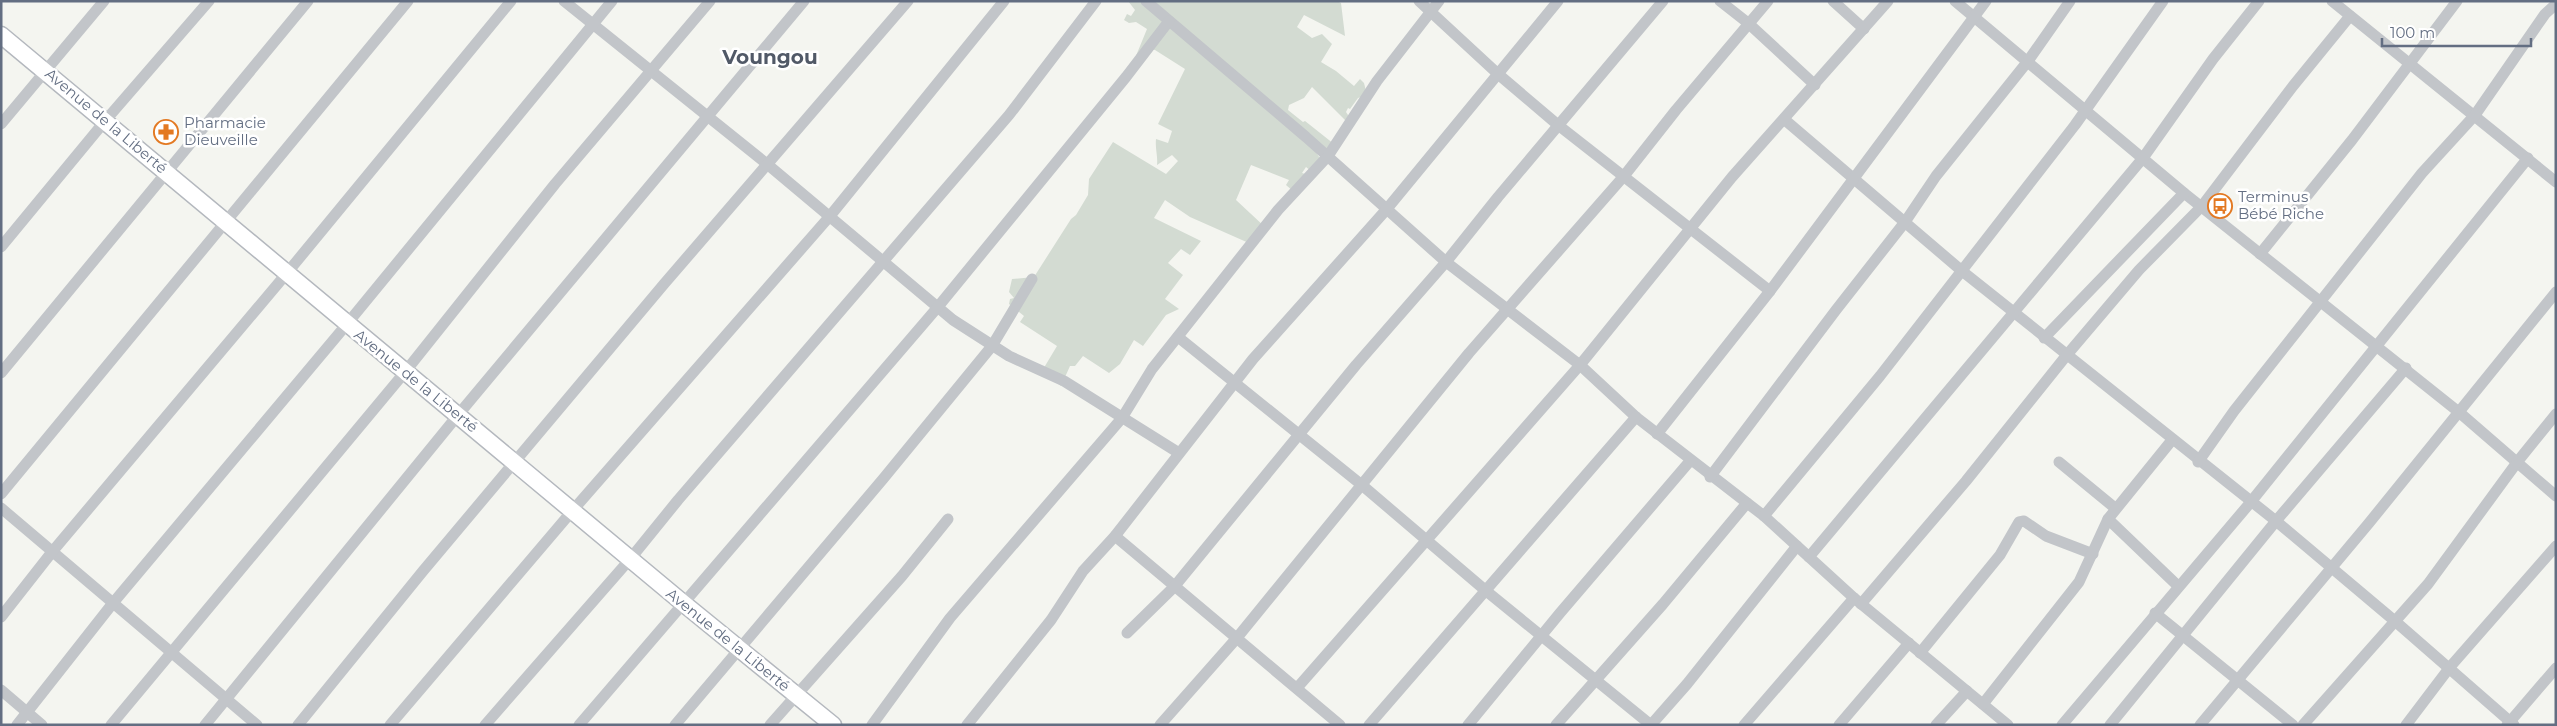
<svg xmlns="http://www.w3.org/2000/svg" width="2557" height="726" viewBox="0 0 2557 726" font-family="Montserrat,sans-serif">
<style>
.grass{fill:#d3dbd2}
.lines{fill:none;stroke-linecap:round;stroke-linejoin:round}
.secondary-casing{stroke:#b4b8be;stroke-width:19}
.street{stroke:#c2c5c9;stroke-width:11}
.secondary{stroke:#fff;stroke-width:16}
.labels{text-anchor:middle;stroke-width:5;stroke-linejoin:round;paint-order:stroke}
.street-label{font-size:15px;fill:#636e82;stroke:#fff}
.poi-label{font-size:15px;fill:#636e82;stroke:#fff;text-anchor:start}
.district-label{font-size:20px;font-weight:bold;fill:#515967;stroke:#fff}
</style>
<rect width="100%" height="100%" fill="#f4f5f0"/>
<!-- grass -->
<path class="grass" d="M 1128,1 L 1337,1 L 1341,3 L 1345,36 L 1304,15 L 1297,27 L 1312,38 L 1322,34 L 1332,44 L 1321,62 L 1336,71 L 1354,86 L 1360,79 L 1364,83 L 1367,95 L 1358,98 L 1350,109 L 1348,108 L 1346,112 L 1350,118 L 1348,123 L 1312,87 L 1304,98 L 1289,105 L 1288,110 L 1303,122 L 1305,121 L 1334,144 L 1328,153 L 1315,151 L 1322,161 L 1312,172 L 1306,167 L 1302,173 L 1309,175 L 1294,192 L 1286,185 L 1289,180 L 1251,165 L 1236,200 L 1265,227 L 1251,244 L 1190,217 L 1165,200 L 1154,218 L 1201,241 L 1190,255 L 1181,249 L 1168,263 L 1183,275 L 1165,299 L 1179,309 L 1166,315 L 1143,346 L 1134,340 L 1120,364 L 1109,373 L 1083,356 L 1075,366 L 1070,366 L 1061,386 L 1042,371 L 1057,346 L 1020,322 L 1024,316 L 1009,304 L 1010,299 L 1014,298 L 1009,292 L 1012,279 L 1034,277 L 1071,219 L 1076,215 L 1088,195 L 1089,179 L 1113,142 L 1166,174 L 1178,161 L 1172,155 L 1157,165 C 1158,156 1155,149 1156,139 L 1168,143 L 1172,131 L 1158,124 L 1185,69 L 1155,50 L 1146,49 L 1131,68 L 1147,29 L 1136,22 L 1129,23 L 1124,20 L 1127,14 L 1131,16 L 1135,10 Z"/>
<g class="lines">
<defs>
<polyline id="secondary" points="1,35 683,603 833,725"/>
</defs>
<!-- secondary casing -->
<use href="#secondary" class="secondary-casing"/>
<!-- street -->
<g class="street">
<polyline points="564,1 767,164 953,320 1009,356 1064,381 1179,453"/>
<polyline points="1146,1 1306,137 1446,262 1580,365 1636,417 1764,516 1854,598 2008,725"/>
<polyline points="1419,1 1498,74 1558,125 1770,291"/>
<polyline points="1720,1 1748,23 1815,85"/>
<polyline points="1833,1 1864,29"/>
<polyline points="1955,1 2184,193 2460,413 2556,496"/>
<polyline points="2332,1 2556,182"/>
<polyline points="1785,120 1962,271 2276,521 2396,622 2514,725"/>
<polyline points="1,124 104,1"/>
<polyline points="1,247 105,121 209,1"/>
<polyline points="2260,254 2352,140 2457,1"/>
<polyline points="1178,337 1363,486 1485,590 1651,725"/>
<polyline points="2044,338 2184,193"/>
<polyline points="1,373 308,1"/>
<polyline points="1657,434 1770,291 1986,1"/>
<polyline points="2059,462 2115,508"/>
<polyline points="2198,462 2234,411 2422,173 2475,115 2545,14 2556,4"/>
<polyline points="1710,477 1836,310 1905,222 1936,176 2028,61 2070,1"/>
<polyline points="1,494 408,1"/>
<polyline points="1,508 257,725"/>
<polyline points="1764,516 1880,376 2075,125 2163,1"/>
<polyline points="2108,519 2178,586"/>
<polyline points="1115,536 1340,725"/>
<polyline points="1809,557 2143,158 2213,59 2259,1"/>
<polyline points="1861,604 1966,481 2066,356 2139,270 2202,206 2293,86 2350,16"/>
<polyline points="2155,613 2293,725"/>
<polyline points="1,617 52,552 287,273 511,1"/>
<polyline points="1127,633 1174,587 1356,365 1446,262 1498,197 1663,1"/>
<polyline points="1920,653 2000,555 2019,522 2024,521 2046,536 2093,554"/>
<polyline points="1297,688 1580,365 1732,177 1888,1"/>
<polyline points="1,690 42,725"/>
<polyline points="1983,704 2079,582 2108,519 2172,440"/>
<polyline points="17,725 113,603 347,324 612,1"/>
<polyline points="111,725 405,372 555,184 710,1"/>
<polyline points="205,725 458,415 804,1"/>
<polyline points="298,725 423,571 664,284 908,1"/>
<polyline points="390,725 573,510 830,216 1004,1"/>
<polyline points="485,725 631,558 678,500 1009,115 1096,1"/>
<polyline points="579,725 937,308 1126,77 1169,21"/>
<polyline points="675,725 883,479 992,346 1032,279"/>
<polyline points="770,725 902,576 948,519"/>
<polyline points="872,725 950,618 1122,418 1152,369 1278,210 1328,156 1377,81 1439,1"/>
<polyline points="967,725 1051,620 1083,571 1115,536 1253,359 1386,210 1558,1"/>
<polyline points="1160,725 1236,639 1469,353 1624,176 1676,110 1768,1"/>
<polyline points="1369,725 1636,417"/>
<polyline points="1468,725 1560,613 1690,461"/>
<polyline points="1556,725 1663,604 1747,503"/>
<polyline points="1651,725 1687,684 1797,546"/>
<polyline points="1744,725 1854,598"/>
<polyline points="1839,725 1909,643"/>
<polyline points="1936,725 1967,691"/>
<polyline points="2062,725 2250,503 2528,158"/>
<polyline points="2110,725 2276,521 2406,368"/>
<polyline points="2200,725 2369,523 2556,292"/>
<polyline points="2303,725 2428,584 2518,461 2556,414"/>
<polyline points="2406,725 2450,667 2556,546"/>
<polyline points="2507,725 2556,668"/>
</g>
<!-- secondary -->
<use href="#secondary" class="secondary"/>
</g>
<!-- icons -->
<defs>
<symbol id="pharmacy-ring" viewBox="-11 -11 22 22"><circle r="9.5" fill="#fff" stroke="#e37922" stroke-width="1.5"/><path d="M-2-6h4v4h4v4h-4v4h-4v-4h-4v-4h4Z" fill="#e37922"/></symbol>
<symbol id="bus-ring" viewBox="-11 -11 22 22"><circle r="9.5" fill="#fff" stroke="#e37922" stroke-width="1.5"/><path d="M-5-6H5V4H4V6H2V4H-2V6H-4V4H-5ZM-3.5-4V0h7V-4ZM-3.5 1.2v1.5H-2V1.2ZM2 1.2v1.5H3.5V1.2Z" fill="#e37922"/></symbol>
</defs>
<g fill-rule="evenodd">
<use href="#pharmacy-ring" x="152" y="118" width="28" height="28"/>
<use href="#bus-ring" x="2206" y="192" width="28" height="28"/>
</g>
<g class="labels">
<!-- street labels -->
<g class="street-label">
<text transform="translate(106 121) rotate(40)" y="5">Avenue de la Liberté</text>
<text transform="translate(416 381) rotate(39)" y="5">Avenue de la Liberté</text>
<text transform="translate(728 640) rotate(39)" y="5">Avenue de la Liberté</text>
</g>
<!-- poi labels -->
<g class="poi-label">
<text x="184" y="128">Pharmacie<tspan x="184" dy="17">Dieuveille</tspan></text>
<text x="2238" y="202">Terminus<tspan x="2238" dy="17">Bébé Riche</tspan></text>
</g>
<!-- district labels -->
<g class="district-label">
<text x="770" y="64">Voungou</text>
</g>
</g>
<!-- border -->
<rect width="2557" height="726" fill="none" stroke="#636e82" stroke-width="5"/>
<!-- scale -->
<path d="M2382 38v8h149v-8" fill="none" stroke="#636e82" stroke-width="2.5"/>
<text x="2390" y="38" font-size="15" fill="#636e82" stroke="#ffffff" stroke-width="4" paint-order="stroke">100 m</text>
</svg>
